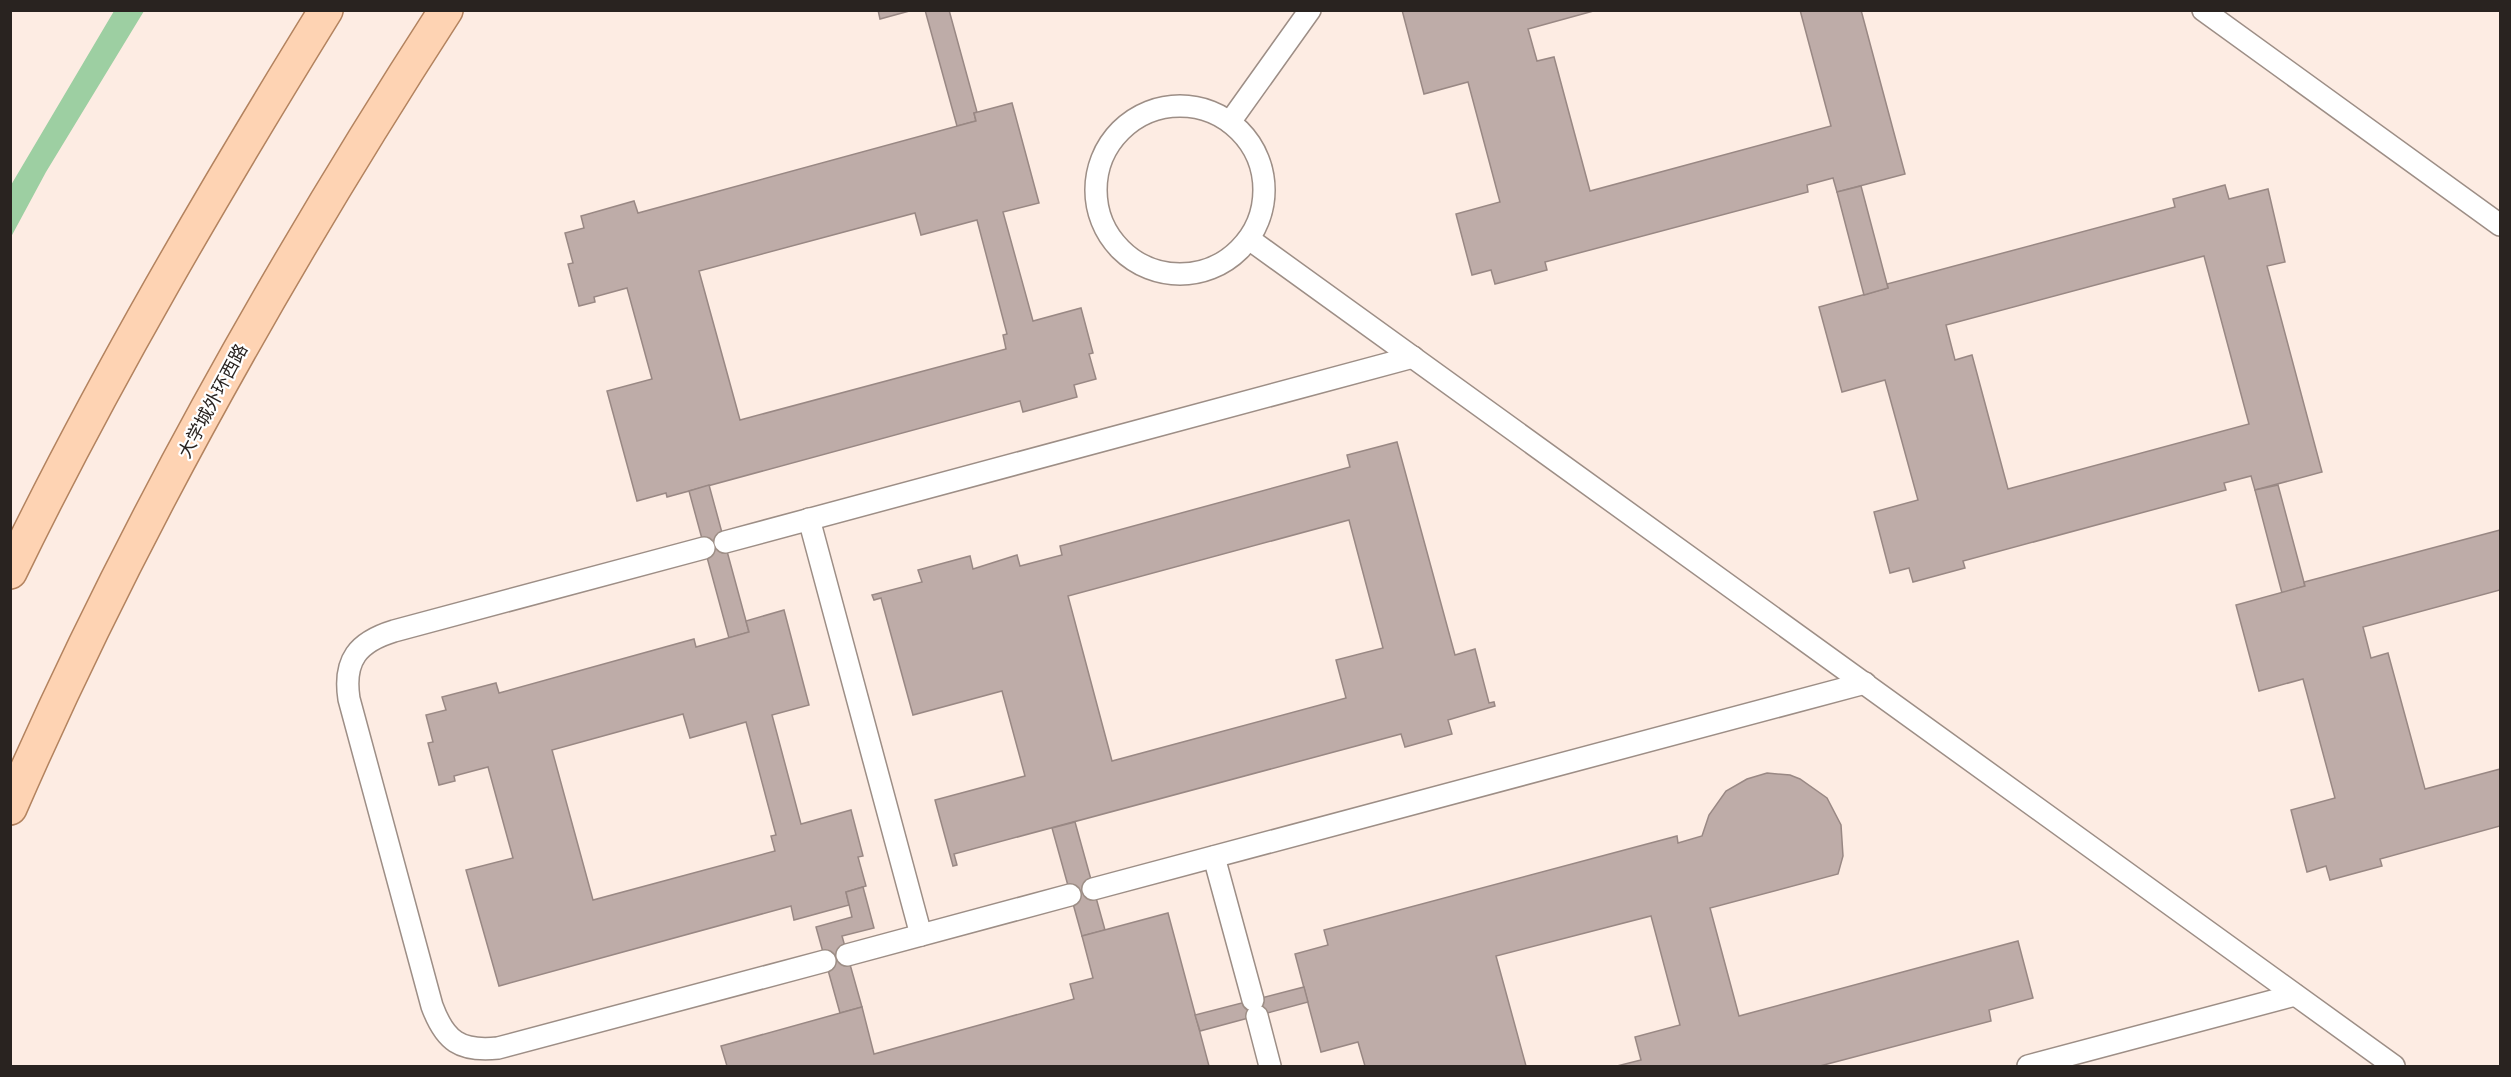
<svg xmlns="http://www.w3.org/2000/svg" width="2511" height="1077" viewBox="0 0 2511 1077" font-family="'Varela Round','Noto Sans SC',sans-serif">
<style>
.green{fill:#9dcfa2}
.building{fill:#beaca8;stroke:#998884;stroke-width:1.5;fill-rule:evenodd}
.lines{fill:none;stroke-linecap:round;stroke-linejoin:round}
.service-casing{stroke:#9d8e86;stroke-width:24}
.primary-casing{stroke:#b3835f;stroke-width:36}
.service{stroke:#fff;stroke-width:21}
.primary{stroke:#fed3b3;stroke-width:33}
.labels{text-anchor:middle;stroke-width:4.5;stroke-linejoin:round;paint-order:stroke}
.street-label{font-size:18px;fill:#292320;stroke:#fff}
</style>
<rect width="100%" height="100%" fill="#fdece3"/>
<!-- green -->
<polygon class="green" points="114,11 144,11 46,172 11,237 11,185"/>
<!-- building -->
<g class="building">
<polygon points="878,10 913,10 880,19"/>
<polygon points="925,10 949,10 977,112 974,113 976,121 957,126"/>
<polygon points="1402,10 1597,10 1528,29 1537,61 1554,57 1590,191 1831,126 1800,10 1861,10 1905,174 1837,192 1833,178 1807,185 1808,192 1545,262 1547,270 1495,284 1491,270 1472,275 1456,214 1500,202 1468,82 1424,94"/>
<path d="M 1012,103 L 1039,203 L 1003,212 L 1033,321 L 1081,308 L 1093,353 L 1089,354 L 1096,379 L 1074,385 L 1077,397 L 1023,412 L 1020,401 L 667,497 L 666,493 L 637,501 L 607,391 L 652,379 L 627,288 L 594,297 L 595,302 L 579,306 L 568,264 L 573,263 L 565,233 L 584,228 L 581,216 L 634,201 L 638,213 L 976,121 L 974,113 ZM 915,213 L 921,235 L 977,220 L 1007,334 L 1003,335 L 1006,349 L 740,420 L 699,271 Z"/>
<path d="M 2225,185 L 2229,199 L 2268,189 L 2285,262 L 2267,266 L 2322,472 L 2255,490 L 2251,476 L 2224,483 L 2226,490 L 1963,561 L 1965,568 L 1913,582 L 1909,568 L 1890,573 L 1874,512 L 1918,500 L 1885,380 L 1842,392 L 1819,307 L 1888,288 L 1887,284 L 2175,207 L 2173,199 ZM 2204,256 L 2249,424 L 2008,489 L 1972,355 L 1955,360 L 1946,325 Z"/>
<polygon points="1861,186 1888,288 1864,295 1837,192"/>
<path d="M 1397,442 L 1455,655 L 1475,649 L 1489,703 L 1494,702 L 1495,706 L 1448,720 L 1452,734 L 1405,747 L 1401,734 L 954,854 L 957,865 L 953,866 L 935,800 L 1025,776 L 1002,691 L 913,715 L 881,598 L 874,600 L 872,595 L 922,582 L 918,570 L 970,556 L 973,569 L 1017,555 L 1020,566 L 1062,555 L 1060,546 L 1350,467 L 1347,455 ZM 1349,520 L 1383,648 L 1336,660 L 1346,698 L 1112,761 L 1068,596 Z"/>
<polygon points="709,485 749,632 729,638 689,491"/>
<polygon points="2278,485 2305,586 2282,593 2255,490"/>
<polygon points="2500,530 2500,590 2363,627 2371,658 2388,653 2425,789 2500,769 2500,826 2380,859 2382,866 2330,880 2326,866 2307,872 2291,810 2335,798 2303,679 2259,691 2236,605 2305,586 2304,582"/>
<path d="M 784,610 L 809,705 L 772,715 L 801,824 L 851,810 L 863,856 L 858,857 L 866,886 L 846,892 L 849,905 L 794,920 L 791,906 L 499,986 L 466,870 L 513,858 L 488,767 L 454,776 L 455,781 L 439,785 L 428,743 L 433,742 L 426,715 L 446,710 L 442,697 L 496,683 L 499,693 L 694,639 L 696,647 L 749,632 L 746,621 ZM 683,714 L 690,738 L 746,722 L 776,835 L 771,836 L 775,851 L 593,900 L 552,750 Z"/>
<polygon points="1767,773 1790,775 1800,779 1827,798 1841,825 1843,856 1838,874 1710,908 1739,1016 2018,941 2033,998 1989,1010 1991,1021 1820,1066 1617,1066 1641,1060 1635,1037 1680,1025 1651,916 1496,956 1526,1066 1365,1066 1358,1042 1321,1052 1295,954 1328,945 1324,930 1677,836 1678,843 1702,836 1709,815 1726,791 1747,779"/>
<polygon points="1075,822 1105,930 1082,936 1052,828"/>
<polygon points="863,887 874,928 842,936 862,1007 840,1013 816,927 852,917 846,892"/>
<polygon points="1168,913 1209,1066 727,1066 721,1046 862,1007 874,1054 1074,999 1070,984 1093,978 1082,936"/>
<polygon points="1304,987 1308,1002 1200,1031 1195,1015"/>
</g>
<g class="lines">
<defs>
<g id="service">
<polyline points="2203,10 2500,225"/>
<circle cx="1180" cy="190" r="84"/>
<polyline points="1230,122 1310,10"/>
<polyline points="1249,239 2394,1066"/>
<polyline points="809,519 921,935"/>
<polyline points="725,542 1413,357"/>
<path d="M 704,548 L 394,631 C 358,642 343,660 349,699 L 432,1006 C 445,1041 460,1052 498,1048 L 825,961"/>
<polyline points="1214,857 1253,1000"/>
<polyline points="1093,889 1865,683"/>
<polyline points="847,955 1070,895"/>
<polyline points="1257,1016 1270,1066"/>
<polyline points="2028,1066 2295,995"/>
</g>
<g id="primary">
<path d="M 10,572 C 104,379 213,193 326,10"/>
<path d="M 10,808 C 131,530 281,265 446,10"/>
</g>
</defs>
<!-- service casing -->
<use href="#service" class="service-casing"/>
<!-- primary casing -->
<use href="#primary" class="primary-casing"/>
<!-- service -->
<use href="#service" class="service"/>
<!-- primary -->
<use href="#primary" class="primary"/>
</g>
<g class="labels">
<!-- street labels -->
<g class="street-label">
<text transform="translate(213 401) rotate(-62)" y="6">大学城外环西路</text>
</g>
</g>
<!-- border -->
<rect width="2511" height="1077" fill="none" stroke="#292320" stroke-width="24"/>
</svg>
